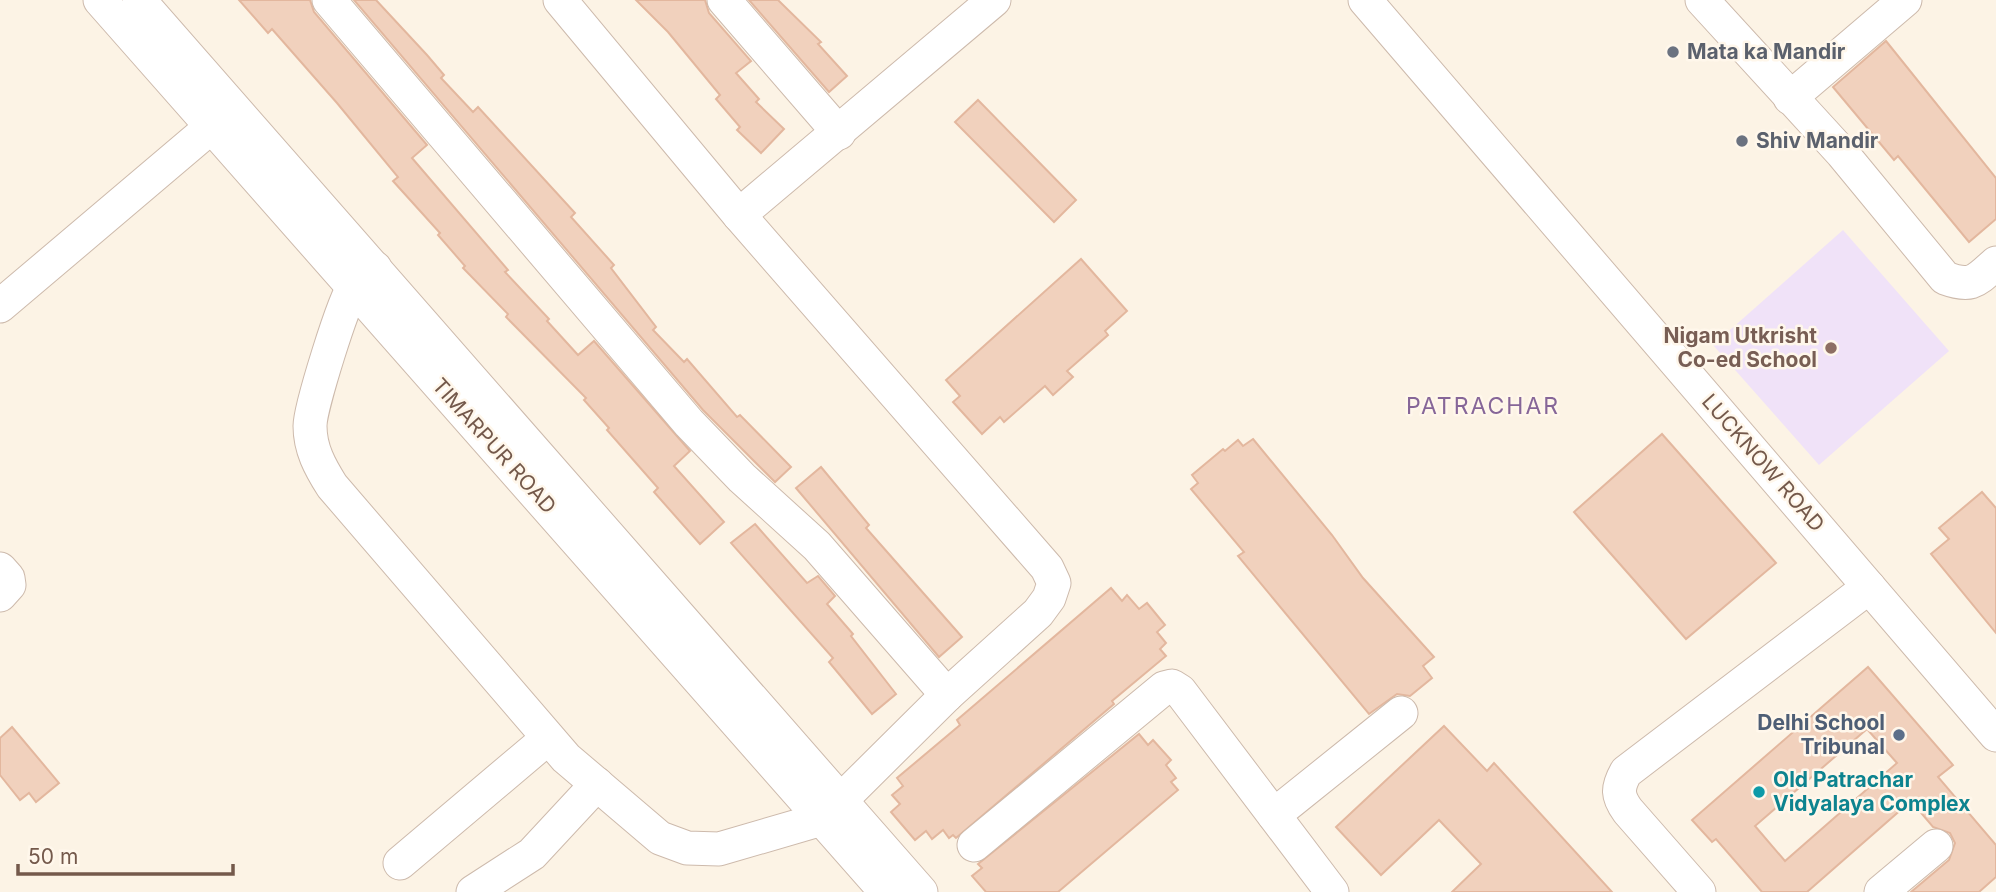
<svg xmlns="http://www.w3.org/2000/svg" width="1996" height="892" viewBox="0 0 1996 892" font-family="Inter,sans-serif">
<style>
.education{fill:#f0e2f8}
.building{fill:#f1d1bd;stroke:#e3b79e;stroke-width:2;fill-rule:evenodd}
.lines{fill:none;stroke-linecap:round;stroke-linejoin:round}
.minor-casing{stroke:#cdbaac;stroke-width:35}
.minor{stroke:#fff;stroke-width:33}
.worship-dot{fill:#6b7280;stroke:#fff7eb;stroke-width:2.5}
.education-dot{fill:#8d6e63;stroke:#fff7eb;stroke-width:2.5}
.service-dot{fill:#5c6f8a;stroke:#fff7eb;stroke-width:2.5}
.culture-dot{fill:#0f9aa8;stroke:#fff7eb;stroke-width:2.5}
.labels{text-anchor:middle;stroke-width:5;stroke-linejoin:round;paint-order:stroke}
.worship-label{font-size:21px;font-weight:bold;fill:#5b616d;stroke:#fff7eb;text-anchor:start}
.education-label{font-size:21px;font-weight:bold;fill:#785e54;stroke:#fff7eb;text-anchor:end}
.street-label{font-size:21px;fill:#74594b;stroke:#fff7eb}
.service-label{font-size:21px;font-weight:bold;fill:#4e5e75;stroke:#fff7eb;text-anchor:end}
.culture-label{font-size:21px;font-weight:bold;fill:#0d838f;stroke:#fff7eb;text-anchor:start}
.neighbourhood-label{font-size:23px;letter-spacing:2px;fill:#866698;stroke:#fff7eb}
</style>
<rect width="100%" height="100%" fill="#fcf3e5"/>
<!-- education -->
<polygon class="education" points="1843,230 1949,351 1819,465 1713,345"/>
<!-- building -->
<g class="building">
<polygon points="239,0 310,0 314,12 427,145 412,158 508,270 505,272 549,319 547,321 578,355 594,341 690,451 674,466 724,522 700,544 654,492 658,488 607,430 609,428 584,400 586,398 506,317 508,314 463,268 465,266 438,235 440,233 393,181 398,177 337,103 272,29 268,33"/>
<polygon points="354,0 376,0 427,55 444,75 441,78 473,112 478,107 575,213 571,217 614,265 611,268 656,327 653,330 684,362 687,359 737,417 740,415 791,467 775,482 703,410"/>
<polygon points="636,0 705,0 709,13 751,61 736,73 759,99 756,102 784,129 761,153 737,130 740,127 716,99 720,95 668,32"/>
<polygon points="749,0 778,0 821,42 818,44 847,76 829,92"/>
<polygon points="1886,41 1996,178 1996,219 1969,242 1898,156 1894,160 1833,87"/>
<polygon points="978,100 1076,200 1054,222 955,122"/>
<polygon points="1081,259 1127,311 1105,331 1108,335 1067,371 1073,377 1053,395 1045,386 1004,422 1000,417 982,434 953,402 960,396 946,380"/>
<polygon points="1662,434 1776,563 1686,639 1574,512"/>
<polygon points="1253,439 1332,535 1363,578 1434,657 1423,666 1432,678 1410,696 1397,694 1369,714 1238,556 1244,552 1191,489 1198,483 1192,475 1223,449 1225,451 1238,440 1243,446"/>
<polygon points="821,467 869,525 866,528 962,637 939,657 796,488"/>
<polygon points="1982,492 1996,508 1996,633 1931,554 1949,539 1939,528"/>
<polygon points="755,524 807,583 818,576 835,596 827,604 853,634 851,636 896,694 872,714 829,662 833,658 731,543"/>
<polygon points="1111,588 1122,601 1127,595 1139,609 1147,603 1165,625 1157,632 1166,643 1160,649 1166,656 1112,701 1114,704 956,838 953,835 949,838 943,830 932,839 926,831 915,840 891,812 900,804 892,795 903,786 897,778 960,725 957,720"/>
<path d="M 1868,667 L 1953,765 L 1938,777 L 1996,845 L 1996,877 L 1979,892 L 1911,892 L 1949,860 L 1955,843 L 1950,833 L 1933,827 L 1911,801 L 1807,892 L 1762,892 L 1716,839 L 1712,842 L 1692,820 ZM 1867,729 L 1897,763 L 1785,861 L 1755,826 Z"/>
<polygon points="1444,726 1487,771 1494,763 1612,892 1452,892 1481,864 1439,820 1381,875 1336,827"/>
<polygon points="12,727 59,783 36,802 29,793 20,800 0,775 0,738"/>
<polygon points="1139,734 1148,745 1153,740 1171,760 1166,765 1176,778 1171,782 1178,790 1058,892 986,892 972,876 982,868 978,864"/>
</g>
<g class="lines">
<defs>
<g id="minor">
<polyline points="100,0 886,892"/>
<polyline points="139,0 921,892"/>
<polyline points="329,0 689,423 742,478 817,546 947,695"/>
<polyline points="724,0 839,133"/>
<polyline points="1365,0 1996,735"/>
<path d="M 1702,0 L 1842,153 L 1945,278 C 1972,288 1976,281 1996,263"/>
<polyline points="1790,98 1905,0"/>
<polyline points="739,215 994,0"/>
<path d="M 375,268 C 368,274 360,280 354,286 C 344,299 310,408 310,426 C 310,449 320,467 332,486 L 566,758 L 660,838 L 687,848 L 719,849 L 822,819 L 947,695 L 1038,613 L 1049,598 L 1054,583 L 1047,568 L 739,215 L 560,0"/>
<polyline points="0,306 230,111"/>
<polyline points="0,569 8,578 9,585 0,595"/>
<polyline points="1274,815 1401,713"/>
<polyline points="974,845 1164,688 1172,686 1180,691 1332,892"/>
<polyline points="400,863 548,738"/>
<polyline points="473,892 532,854 597,784"/>
<path d="M 1699,892 L 1628,811 C 1617,796 1617,788 1626,772 L 1869,587"/>
<polyline points="1881,892 1936,846"/>
</g>
</defs>
<!-- minor casing -->
<use href="#minor" class="minor-casing"/>
<!-- minor -->
<use href="#minor" class="minor"/>
</g>
<!-- markers -->
<g class="worship-dot">
<circle cx="1673" cy="52" r="7"/>
<circle cx="1742" cy="141" r="7"/>
</g>
<circle class="education-dot" cx="1831" cy="348" r="7"/>
<circle class="service-dot" cx="1899" cy="735" r="7"/>
<circle class="culture-dot" cx="1759" cy="792" r="7"/>
<g class="labels">
<!-- worship labels -->
<g class="worship-label">
<text x="1687" y="59">Mata ka Mandir</text>
<text x="1756" y="148">Shiv Mandir</text>
</g>
<!-- education labels -->
<g class="education-label">
<text x="1817" y="343">Nigam Utkrisht<tspan x="1817" dy="24">Co-ed School</tspan></text>
</g>
<!-- street labels -->
<g class="street-label">
<text transform="translate(494 446) rotate(48)" y="7">TIMARPUR ROAD</text>
<text transform="translate(1763 463) rotate(49)" y="7">LUCKNOW ROAD</text>
</g>
<!-- service labels -->
<g class="service-label">
<text x="1885" y="730">Delhi School<tspan x="1885" dy="24">Tribunal</tspan></text>
</g>
<!-- culture labels -->
<g class="culture-label">
<text x="1773" y="787">Old Patrachar<tspan x="1773" dy="24">Vidyalaya Complex</tspan></text>
</g>
<!-- neighbourhood labels -->
<g class="neighbourhood-label">
<text x="1483" y="414">PATRACHAR</text>
</g>
</g>
<!-- scale -->
<path d="M18 864v10h215v-10" fill="none" stroke="#74594b" stroke-width="3.5"/>
<text x="28" y="864" font-size="21" fill="#74594b" stroke="#fff7eb" stroke-width="5" paint-order="stroke">50 m</text>
</svg>
